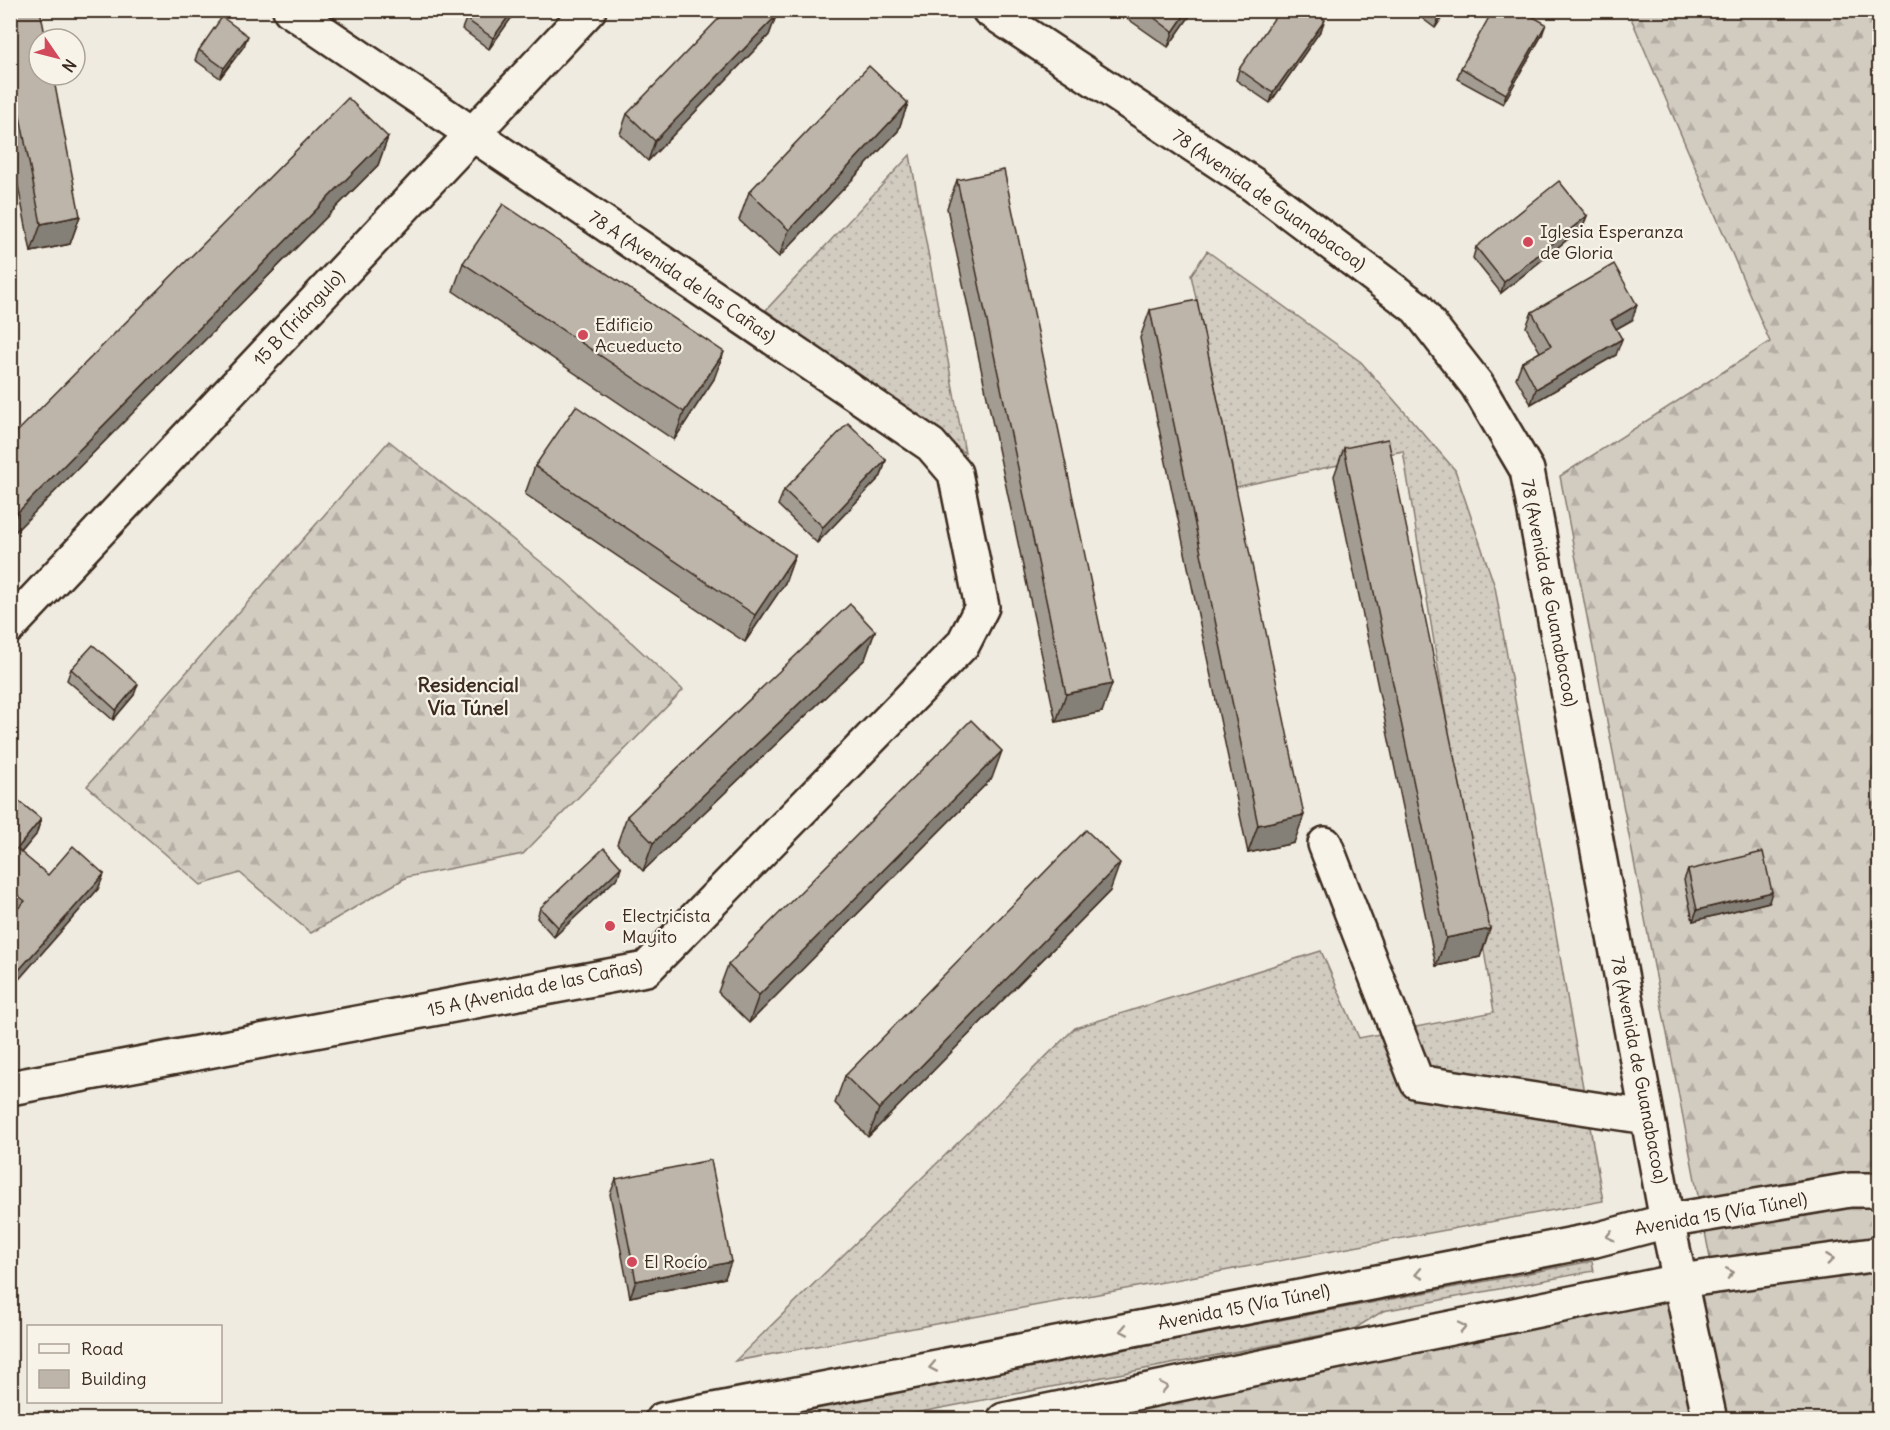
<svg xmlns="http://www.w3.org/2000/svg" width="1890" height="1430" viewBox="0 0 1890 1430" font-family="Delius,sans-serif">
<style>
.grass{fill:url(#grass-dots);stroke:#867a6f;stroke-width:1.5}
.forest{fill:url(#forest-firs);stroke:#867a6f;stroke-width:1.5}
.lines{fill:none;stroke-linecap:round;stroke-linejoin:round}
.minor-casing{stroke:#3b2a1e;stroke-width:38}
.major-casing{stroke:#3b2a1e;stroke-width:38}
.minor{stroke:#f7f3e8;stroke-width:33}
.major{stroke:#f7f3e8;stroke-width:33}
.wall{fill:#a39c92;stroke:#3b2a1e;stroke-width:1.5}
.shaded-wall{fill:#847f77;stroke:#3b2a1e;stroke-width:1.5}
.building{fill:#bdb5aa;stroke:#3b2a1e;stroke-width:1.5}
.oneway{stroke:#998e83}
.poi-dot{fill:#d1495b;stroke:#f7f3e8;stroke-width:2}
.labels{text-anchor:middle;stroke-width:4.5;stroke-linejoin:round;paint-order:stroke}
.street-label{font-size:18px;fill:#3b2a1e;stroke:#f7f3e8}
.poi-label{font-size:18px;fill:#3b2a1e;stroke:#f7f3e8;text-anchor:start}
.neighbourhood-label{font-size:20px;font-weight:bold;fill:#3b2a1e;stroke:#f7f3e8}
</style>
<defs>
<pattern id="grass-dots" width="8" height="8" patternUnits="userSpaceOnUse" patternTransform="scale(1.5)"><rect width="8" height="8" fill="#d1cbc0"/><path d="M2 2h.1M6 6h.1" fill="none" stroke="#b4aea5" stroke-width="1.8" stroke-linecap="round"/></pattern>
<pattern id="forest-firs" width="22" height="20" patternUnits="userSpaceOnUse" patternTransform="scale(1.5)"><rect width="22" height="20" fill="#d1cbc0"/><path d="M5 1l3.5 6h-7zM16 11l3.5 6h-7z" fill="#b4aea5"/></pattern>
</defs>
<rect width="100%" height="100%" fill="#efebe0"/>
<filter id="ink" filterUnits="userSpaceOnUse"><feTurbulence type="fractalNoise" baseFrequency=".0167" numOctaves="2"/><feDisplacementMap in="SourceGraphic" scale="12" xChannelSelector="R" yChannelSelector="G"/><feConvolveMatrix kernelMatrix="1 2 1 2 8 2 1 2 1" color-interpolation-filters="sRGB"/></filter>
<g filter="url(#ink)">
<!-- grass -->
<g class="grass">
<polygon points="910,155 965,453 766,310"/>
<polygon points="1207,251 1361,362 1455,470 1495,587 1603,1201 735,1361 1075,1028 1321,951 1359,1038 1494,1012 1403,451 1236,487 1191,275"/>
<polygon points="1592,1261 1594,1271 1383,1311 1354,1329 884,1419 750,1420"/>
</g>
<!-- forest -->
<g class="forest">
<polygon points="1628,11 1879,11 1879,1419 1087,1420 1715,1284 1560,476 1770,342"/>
<polygon points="389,441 565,581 683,690 523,854 407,877 311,933 240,873 201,885 87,786"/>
</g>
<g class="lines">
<defs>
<g id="minor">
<polyline points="989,10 1251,183 1417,308 1477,385 1527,470 1667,1221 1710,1420"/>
<polyline points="10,626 589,10"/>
<polyline points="1325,844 1417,1082 1647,1117"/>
<polyline points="10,1088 646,969 963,644 982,607 955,473 931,445 290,10"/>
</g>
<g id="major">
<polyline points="662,1420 1595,1240 1667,1221 1850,1190 1880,1190"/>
<polyline points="1004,1420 1679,1281 1880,1254"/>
</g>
</defs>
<!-- minor casing -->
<use href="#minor" class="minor-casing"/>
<!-- major casing -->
<use href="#major" class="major-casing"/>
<!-- minor -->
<use href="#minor" class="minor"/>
<!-- major -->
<use href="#major" class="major"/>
</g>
<!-- wall -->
<g class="wall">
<polygon points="10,10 80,216 70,244 31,252 10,145"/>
<polygon points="517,10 489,49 462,29 466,19"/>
<polygon points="1131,10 1194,10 1168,47 1128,19"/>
<polygon points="1411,10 1447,10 1435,28"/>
<polygon points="776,16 769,35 648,161 620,134 627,114"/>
<polygon points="1321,30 1270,103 1236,80 1239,69"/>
<polygon points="1542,35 1503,104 1457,79 1461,68"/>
<polygon points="244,46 220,78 195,60 199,50"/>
<polygon points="908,103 898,131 779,257 739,220 749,192"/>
<polygon points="388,137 378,165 10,537 10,439"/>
<polygon points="957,180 1102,712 1056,722 947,208"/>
<polygon points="1583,227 1501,293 1473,258 1476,247"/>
<polygon points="463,263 714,379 674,440 453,291"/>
<polygon points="1150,310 1294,843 1248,853 1140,338"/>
<polygon points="1532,312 1632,320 1616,329 1616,355 1531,404 1516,378 1522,362 1540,352 1526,327"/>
<polygon points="1344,448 1490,929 1480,957 1436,966 1334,476"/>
<polygon points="886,460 881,476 817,543 778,505 784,490"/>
<polygon points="535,466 795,555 785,583 745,642 525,494"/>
<polygon points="875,631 865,659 643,871 617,844 627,816"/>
<polygon points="71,669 134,695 113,720 67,680"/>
<polygon points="992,778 749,1023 718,992 728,965"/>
<polygon points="10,794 41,819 36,835 21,853 48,875 104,874 98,889 13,986 10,983 10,917 15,912 10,908"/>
<polygon points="1688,870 1769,902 1693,921 1684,880"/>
<polygon points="618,877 554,937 537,918 540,908"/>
<polygon points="1110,891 868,1137 835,1103 845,1076"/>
<polygon points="616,1179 725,1278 630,1297 610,1194"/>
</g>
<!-- shaded-wall -->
<g class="shaded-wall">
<polygon points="513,10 517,10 489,49 493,38"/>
<polygon points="1188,10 1194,10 1168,47 1173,32"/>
<polygon points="1444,10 1447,10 1435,28 1439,17"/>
<polygon points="776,16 769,35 648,161 655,141"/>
<polygon points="1325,20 1321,30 1270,103 1273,93"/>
<polygon points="1546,24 1542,35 1503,104 1506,94"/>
<polygon points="248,36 244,46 220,78 224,68"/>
<polygon points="908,103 898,131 779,257 789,230"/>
<polygon points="388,137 378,165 10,537 10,529 17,513"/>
<polygon points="80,216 70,244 31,252 41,224"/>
<polygon points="1587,216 1583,227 1501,293 1504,282"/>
<polygon points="1637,305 1632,320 1605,335 1611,320"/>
<polygon points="1622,339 1616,355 1531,404 1536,389"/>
<polygon points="724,352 714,379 674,440 684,412"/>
<polygon points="886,460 881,476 817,543 823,527"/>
<polygon points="795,555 785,583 745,642 755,615"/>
<polygon points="875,631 865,659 643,871 653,843"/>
<polygon points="138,684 134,695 113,720 116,710"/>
<polygon points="1112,684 1102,712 1056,722 1066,694"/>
<polygon points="1002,751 992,778 749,1023 759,995"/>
<polygon points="1304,815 1294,843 1248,853 1258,825"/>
<polygon points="41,819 36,835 11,864 17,849"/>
<polygon points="1120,863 1110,891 868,1137 879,1109"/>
<polygon points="621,867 618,877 554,937 558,927"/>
<polygon points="104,874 98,889 13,986 19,970"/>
<polygon points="1772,892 1769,902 1693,921 1697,910"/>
<polygon points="1490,929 1480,957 1436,966 1446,938"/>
<polygon points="731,1262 725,1278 630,1297 636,1281"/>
</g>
<!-- building -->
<g class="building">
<polygon points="10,10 40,10 46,39 39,39 39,75 53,75 80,216 41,224 10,65"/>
<polygon points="472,10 513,10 493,38 466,19"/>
<polygon points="727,10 771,10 776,16 655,141 627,114"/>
<polygon points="1144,10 1188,10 1173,32"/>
<polygon points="1280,10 1311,10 1325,20 1273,93 1239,69"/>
<polygon points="1429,10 1444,10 1439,17"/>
<polygon points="1493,10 1521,10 1546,24 1506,94 1461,68"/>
<polygon points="222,17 248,36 224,68 199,50"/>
<polygon points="869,66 908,103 789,230 749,192"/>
<polygon points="348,98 388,137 17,513 10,507 10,439"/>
<polygon points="1004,170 1112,684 1066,694 957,180"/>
<polygon points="1559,181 1587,216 1504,282 1476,247"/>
<polygon points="503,204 724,352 684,412 463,263"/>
<polygon points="1614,264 1637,305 1611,320 1622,339 1536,389 1522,362 1551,346 1532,312"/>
<polygon points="1197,300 1304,815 1258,825 1150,310"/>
<polygon points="576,406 795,555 755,615 535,466"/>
<polygon points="848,423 886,460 823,527 784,490"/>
<polygon points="1388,439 1490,929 1446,938 1344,448"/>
<polygon points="850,604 875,631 653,843 627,816"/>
<polygon points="93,645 138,684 116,710 71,669"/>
<polygon points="971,720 1002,751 759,995 728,965"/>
<polygon points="10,794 41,819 17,849 48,875 73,846 104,874 19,970 10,963 10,917 25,901 10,889"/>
<polygon points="1086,830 1120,863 879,1109 845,1076"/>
<polygon points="604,848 621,867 558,927 540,908"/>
<polygon points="1763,852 1772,892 1697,910 1688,870"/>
<polygon points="711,1160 731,1262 636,1281 616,1179"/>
</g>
<!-- one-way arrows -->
<defs><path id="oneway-chevron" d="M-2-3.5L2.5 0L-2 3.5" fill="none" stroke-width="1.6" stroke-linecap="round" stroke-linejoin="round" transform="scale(1.5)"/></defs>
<g class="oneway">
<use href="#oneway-chevron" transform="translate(1610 1236) rotate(166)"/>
<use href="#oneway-chevron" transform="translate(1830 1259) rotate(-7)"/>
<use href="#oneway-chevron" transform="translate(1730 1273) rotate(-9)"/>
<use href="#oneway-chevron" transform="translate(1419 1274) rotate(169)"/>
<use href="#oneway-chevron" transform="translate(1462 1327) rotate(-12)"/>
<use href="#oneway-chevron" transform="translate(1124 1330) rotate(169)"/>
<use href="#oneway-chevron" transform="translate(933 1367) rotate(169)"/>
<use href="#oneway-chevron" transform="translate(1164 1387) rotate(-11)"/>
</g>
</g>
<!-- markers -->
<g class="poi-dot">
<circle cx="1528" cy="242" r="6"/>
<circle cx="583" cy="335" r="6"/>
<circle cx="610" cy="926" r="6"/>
<circle cx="632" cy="1262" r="6"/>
</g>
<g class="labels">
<!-- street labels -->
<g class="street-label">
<text transform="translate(1269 200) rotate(35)" y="6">78 (Avenida de Guanabacoa)</text>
<text transform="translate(682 277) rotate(34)" y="6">78 A (Avenida de las Cañas)</text>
<text transform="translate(299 318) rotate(-47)" y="6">15 B (Triángulo)</text>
<text transform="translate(1549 593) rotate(79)" y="6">78 (Avenida de Guanabacoa)</text>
<text transform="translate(535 988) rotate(-12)" y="6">15 A (Avenida de las Cañas)</text>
<text transform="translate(1639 1070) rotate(79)" y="6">78 (Avenida de Guanabacoa)</text>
<text transform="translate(1721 1214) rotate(-10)" y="6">Avenida 15 (Vía Túnel)</text>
<text transform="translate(1244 1307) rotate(-11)" y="6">Avenida 15 (Vía Túnel)</text>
</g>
<!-- poi labels -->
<g class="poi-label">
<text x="1540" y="238">Iglesia Esperanza<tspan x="1540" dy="21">de Gloria</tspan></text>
<text x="595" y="331">Edificio<tspan x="595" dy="21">Acueducto</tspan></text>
<text x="622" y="922">Electricista<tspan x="622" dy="21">Mayito</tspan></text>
<text x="644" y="1268">El Rocío</text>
</g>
<!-- neighbourhood labels -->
<g class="neighbourhood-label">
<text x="468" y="692">Residencial<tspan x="468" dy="23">Vía Túnel</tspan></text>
</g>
</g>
<!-- margin -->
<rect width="1890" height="1430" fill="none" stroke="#f7f3e8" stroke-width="36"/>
<rect x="18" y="18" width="1854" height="1394" fill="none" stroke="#3b2a1e" stroke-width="2" filter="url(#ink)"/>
<!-- legend -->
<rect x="27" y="1325" width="195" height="78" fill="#f7f3e8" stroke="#aca397" stroke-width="1.5"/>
<rect x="39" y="1344" width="30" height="9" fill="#f7f3e8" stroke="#aca397" stroke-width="1.5"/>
<text x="81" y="1355" font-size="18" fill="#3b2a1e">Road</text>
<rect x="39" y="1370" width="30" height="18" fill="#bdb5aa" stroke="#aca397" stroke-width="1.5"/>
<text x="81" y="1385" font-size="18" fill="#3b2a1e">Building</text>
<!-- north arrow -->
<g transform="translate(57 57) rotate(125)"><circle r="28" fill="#f7f3e8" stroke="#aca397" stroke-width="1.5"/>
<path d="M0-4.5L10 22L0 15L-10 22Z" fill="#d1495b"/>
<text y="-9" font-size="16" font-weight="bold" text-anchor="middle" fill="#3b2a1e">N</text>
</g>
</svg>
